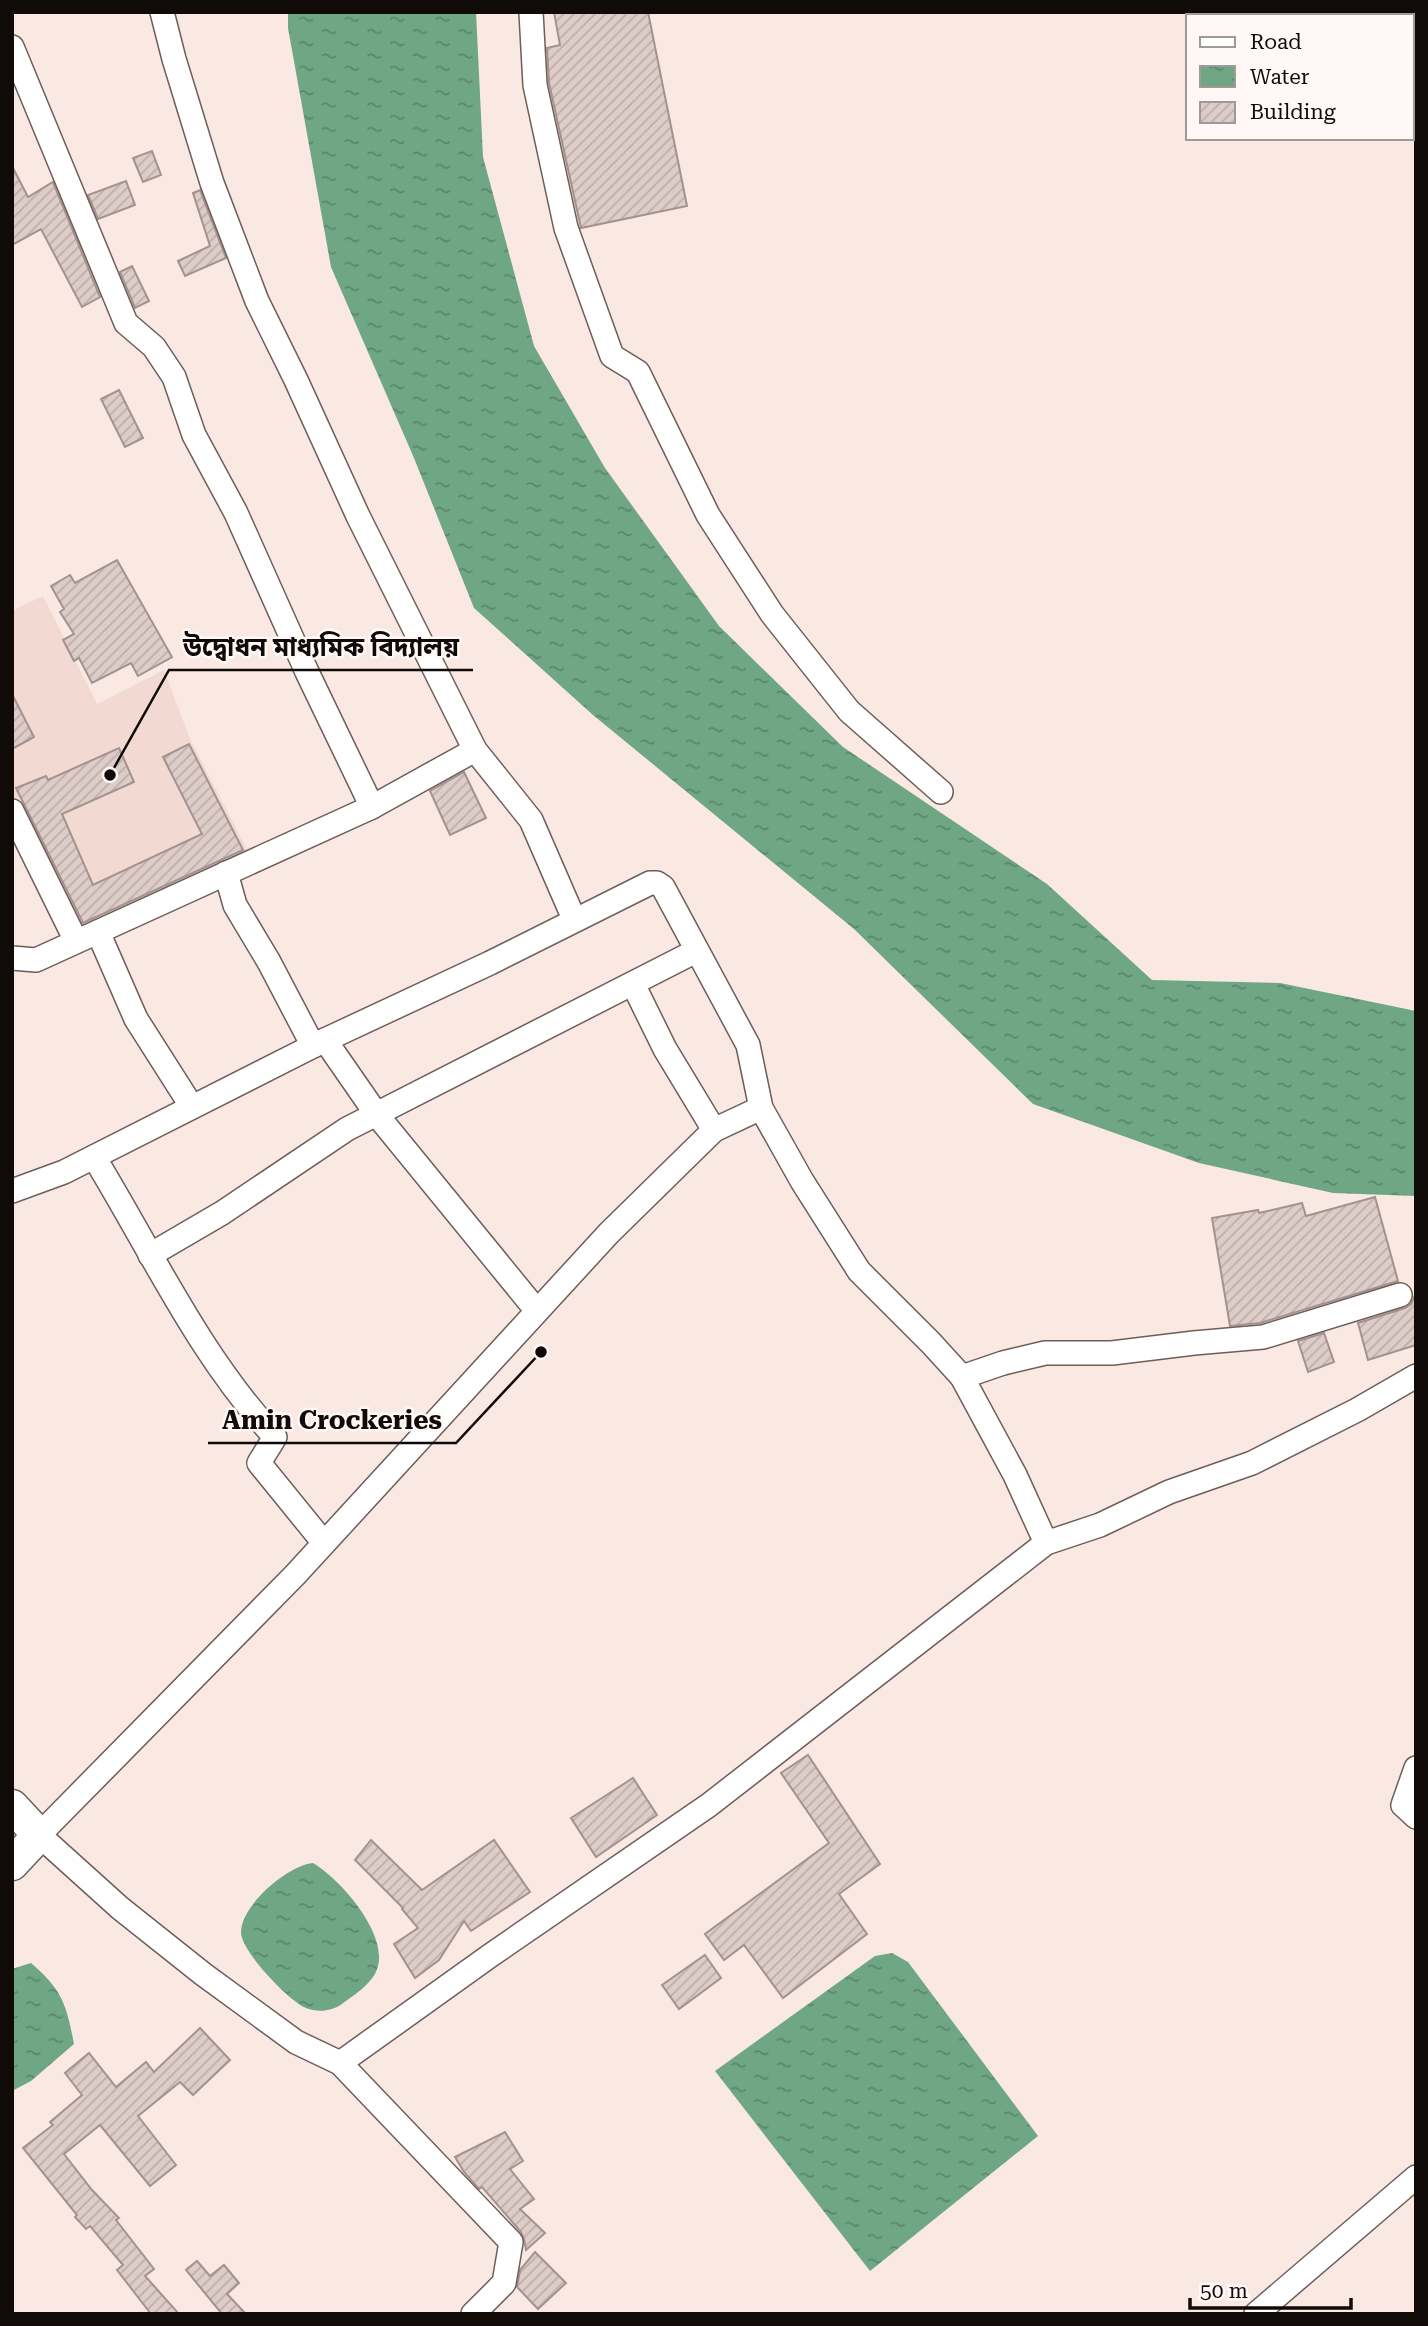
<svg xmlns="http://www.w3.org/2000/svg" width="1428" height="2326" viewBox="0 0 1428 2326" font-family="'Roboto Serif','Noto Sans Bengali',serif">
<style>
.built{fill:#f2d9d2}
.water{fill:url(#water-ripples)}
.building{fill:url(#building-hatch);stroke:#a3928e;stroke-width:2}
.lines{fill:none;stroke-linecap:round;stroke-linejoin:round}
.minor-casing{stroke:#6d5e5a;stroke-width:26}
.secondary-casing{stroke:#6d5e5a;stroke-width:35}
.minor{stroke:#fff;stroke-width:23}
.secondary{stroke:#fff;stroke-width:32}
.leader{fill:none;stroke:#100a09;stroke-width:2.5}
.callout-dot{fill:#100a09;stroke:#fff8f6;stroke-width:2.5}
.callout-label{font-size:26px;text-anchor:middle;font-weight:bold;fill:#100a09;stroke:#fff8f6;stroke-width:5;stroke-linejoin:round;paint-order:stroke}
</style>
<defs>
<pattern id="water-ripples" width="26" height="14" patternUnits="userSpaceOnUse" patternTransform="scale(1.75)"><rect width="26" height="14" fill="#6fa784"/><path d="M2 4q2-2 4 0t4 0M15 11q2-2 4 0t4 0" fill="none" stroke="#5a866a"/></pattern>
<pattern id="building-hatch" width="6" height="6" patternUnits="userSpaceOnUse" patternTransform="scale(1.75)"><rect width="6" height="6" fill="#deccc8"/><path d="M-1 1l2-2M0 6l6-6M5 7l2-2" fill="none" stroke="#bdaeaa"/></pattern>
</defs>
<rect width="100%" height="100%" fill="#fae8e3"/>
<!-- built -->
<polygon class="built" points="43,596 97,704 164,670 190,739 253,861 76,941 12,811 12,611"/>
<!-- water -->
<g class="water">
<polygon points="288,12 476,12 483,157 534,346 605,468 719,626 843,747 1047,884 1152,980 1280,983 1416,1011 1416,1196 1333,1193 1199,1163 1033,1104 854,929 593,715 474,608 414,458 331,267 288,28"/>
<path d="M 313,1863 C 340,1879 387,1932 378,1966 C 374,1983 355,1994 342,2004 C 332,2011 318,2013 306,2008 C 289,2001 242,1952 241,1933 C 240,1906 288,1865 313,1863 Z"/>
<polygon points="892,1953 908,1962 1038,2136 870,2271 715,2071 875,1956"/>
<path d="M 31,1963 C 62,1990 66,2003 74,2044 L 31,2081 L 12,2091 L 12,1969 Z"/>
</g>
<!-- building -->
<g class="building">
<polygon points="554,12 648,12 687,206 581,228 549,83 547,48 560,45"/>
<polygon points="152,151 161,175 143,182 133,158"/>
<polygon points="12,166 28,197 53,182 100,297 82,307 41,229 12,245"/>
<polygon points="126,181 135,205 98,219 88,195"/>
<polygon points="200,190 226,258 185,276 178,261 210,246 193,193"/>
<polygon points="132,266 149,301 135,308 120,272"/>
<polygon points="119,390 143,438 125,447 101,399"/>
<polygon points="117,560 172,657 138,676 131,663 92,683 79,658 74,661 63,640 74,634 60,612 64,609 51,586 70,575 75,583"/>
<polygon points="12,694 34,737 12,749"/>
<polygon points="189,744 243,850 83,923 16,788 46,776 48,780 119,748 134,782 62,814 93,885 202,834 163,757"/>
<polygon points="464,772 486,818 450,835 430,791"/>
<polygon points="1375,1197 1398,1281 1260,1323 1230,1326 1212,1218 1258,1210 1259,1213 1302,1203 1306,1216"/>
<polygon points="1416,1293 1416,1345 1368,1360 1358,1323 1405,1308 1411,1304"/>
<polygon points="1324,1333 1334,1362 1308,1372 1298,1341"/>
<polygon points="808,1755 880,1864 839,1894 867,1934 783,1998 744,1945 724,1960 705,1934 829,1843 781,1773"/>
<polygon points="633,1778 657,1815 596,1857 571,1818"/>
<polygon points="371,1840 422,1890 494,1840 530,1892 471,1931 464,1921 439,1960 415,1978 394,1944 418,1928 402,1909 403,1908 355,1860"/>
<polygon points="705,1955 721,1978 679,2009 662,1985"/>
<polygon points="200,2028 230,2060 193,2095 180,2082 138,2116 176,2165 150,2186 100,2125 64,2154 92,2190 119,2218 116,2220 154,2269 145,2276 179,2314 151,2314 117,2270 123,2265 90,2226 86,2229 75,2217 77,2215 23,2148 53,2125 50,2122 82,2095 65,2073 89,2053 116,2087 146,2062 154,2072"/>
<polygon points="505,2132 523,2161 510,2169 534,2199 520,2209 545,2233 526,2250 524,2239 521,2232 482,2187 479,2189 464,2172 455,2157"/>
<polygon points="535,2252 566,2283 538,2309 517,2287 520,2270"/>
<polygon points="197,2261 210,2276 224,2265 239,2283 227,2294 246,2314 222,2314 186,2270"/>
</g>
<g class="lines">
<defs>
<g id="minor">
<polyline points="162,12 174,59 212,183 257,301 296,380 358,516 475,750 531,820 574,919"/>
<polyline points="531,12 535,85 566,228 612,356 638,372 708,515 772,614 849,711 941,792"/>
<polyline points="12,47 126,323 154,347 174,377 194,435 236,513 307,672 372,807"/>
<polyline points="12,811 76,941"/>
<polyline points="226,873 235,905 269,962 313,1046"/>
<polyline points="98,932 136,1019 192,1107"/>
<polyline points="12,958 36,960 372,807 475,750"/>
<polyline points="633,984 665,1049 714,1130"/>
<polyline points="325,1040 377,1115 537,1311"/>
<path d="M 94,1157 C 152,1252 199,1355 275,1437 L 259,1463 L 324,1543"/>
<polyline points="12,1191 64,1172 325,1040 490,963 650,883 657,883 663,887 748,1045 761,1108 802,1181 859,1271 931,1343 962,1377 1015,1475 1046,1543"/>
<polyline points="150,1255 222,1213 347,1129 696,951"/>
<polyline points="962,1377 1003,1363 1045,1353 1112,1353 1194,1343 1263,1337 1400,1295"/>
<polyline points="1416,1768 1403,1805 1416,1817"/>
<polyline points="340,2063 491,1955 709,1805 1046,1543 1100,1525 1169,1492 1252,1463 1357,1410 1416,1376"/>
<polyline points="473,2314 504,2283 511,2242 340,2063 296,2042 203,1974 120,1908 39,1835 295,1575 609,1233 714,1130 761,1108"/>
<polyline points="1256,2314 1416,2177"/>
</g>
<polyline id="secondary" points="12,1806 39,1835 12,1864"/>
</defs>
<!-- minor casing -->
<use href="#minor" class="minor-casing"/>
<!-- secondary casing -->
<use href="#secondary" class="secondary-casing"/>
<!-- minor -->
<use href="#minor" class="minor"/>
<!-- secondary -->
<use href="#secondary" class="secondary"/>
</g>
<!-- callouts -->
<path class="leader" d="M110 775L169 670H473M541 1352L456 1443H208"/>
<g class="callout-dot">
<circle cx="110" cy="775" r="7"/>
<circle cx="541" cy="1352" r="7"/>
</g>
<g class="callout-label">
<text x="321" y="656">উদ্বোধন মাধ্যমিক বিদ্যালয়</text>
<text x="332" y="1429">Amin Crockeries</text>
</g>
<!-- border -->
<rect width="1428" height="2326" fill="none" stroke="#100a09" stroke-width="28"/>
<!-- legend -->
<rect x="1186" y="14" width="228" height="126" fill="#fff8f6" stroke="#9f9997" stroke-width="2"/>
<rect x="1200" y="37" width="35" height="10" fill="#ffffff" stroke="#9f9997" stroke-width="2"/>
<text x="1250" y="49" font-size="21" fill="#100a09">Road</text>
<rect x="1200" y="66" width="35" height="21" fill="url(#water-ripples)" stroke="#9f9997" stroke-width="2"/>
<text x="1250" y="84" font-size="21" fill="#100a09">Water</text>
<rect x="1200" y="102" width="35" height="21" fill="url(#building-hatch)" stroke="#9f9997" stroke-width="2"/>
<text x="1250" y="119" font-size="21" fill="#100a09">Building</text>
<!-- scale -->
<path d="M1190 2298v10h161v-10" fill="none" stroke="#100a09" stroke-width="3.5"/>
<text x="1200" y="2298" font-size="21" fill="#100a09" stroke="#fff8f6" stroke-width="5" paint-order="stroke">50 m</text>
</svg>
